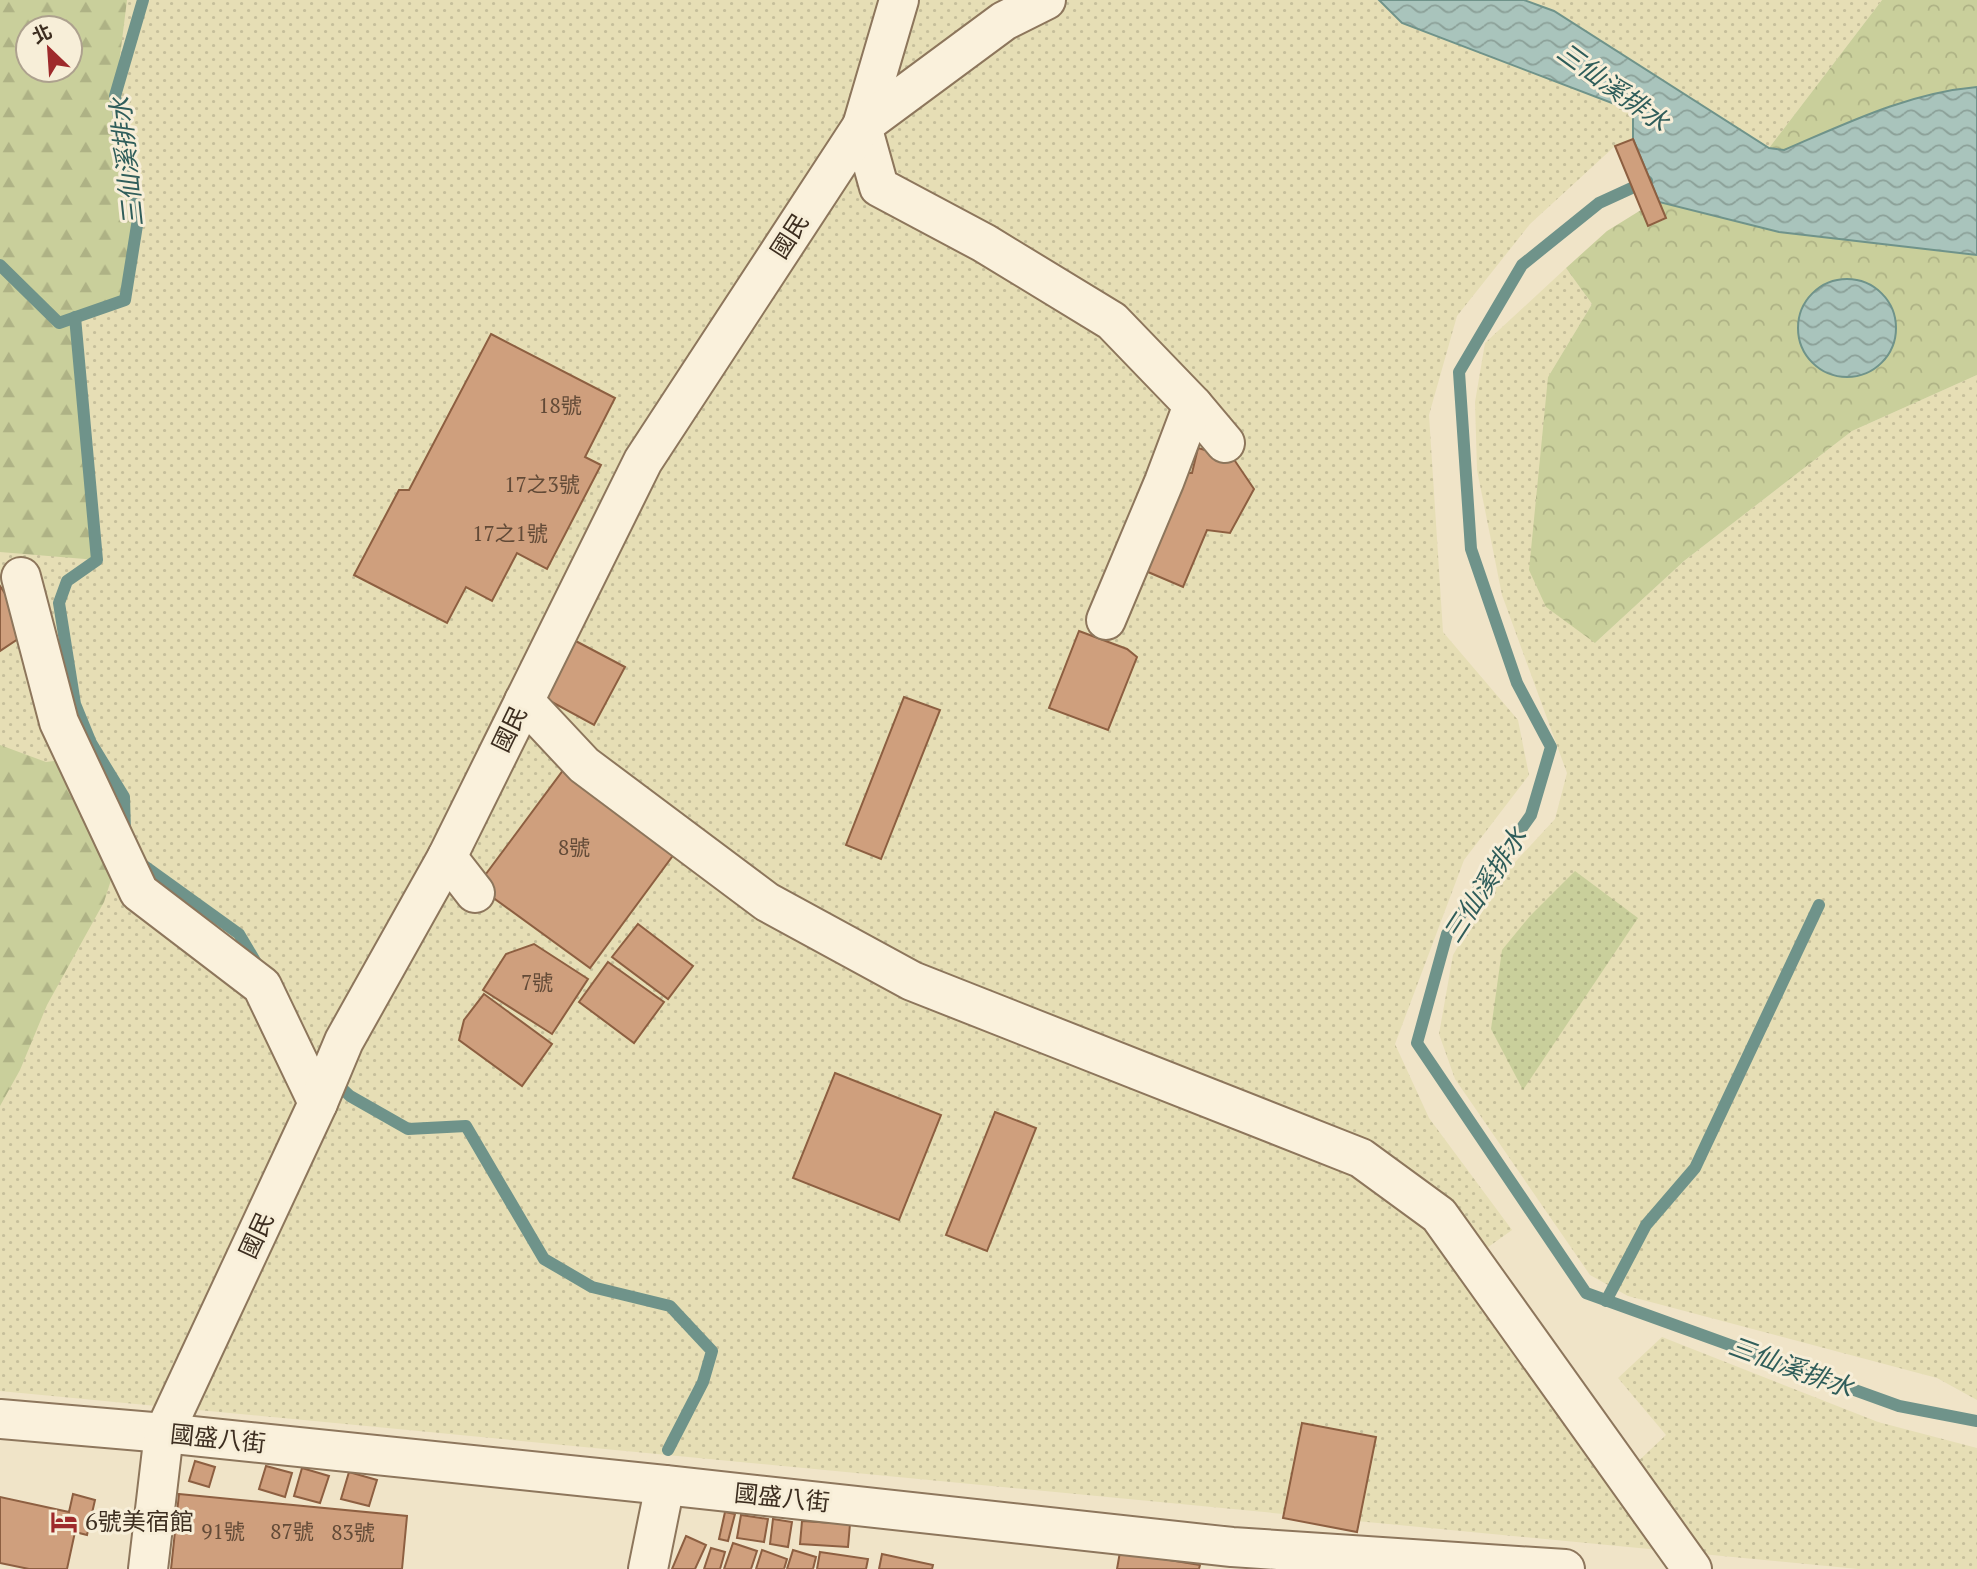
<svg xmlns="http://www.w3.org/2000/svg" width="1977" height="1569" viewBox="0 0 1977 1569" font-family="'PT Serif','Noto Sans TC',serif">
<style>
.farmland{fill:url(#farmland-dots);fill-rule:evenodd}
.grass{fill:url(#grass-dots)}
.forest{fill:url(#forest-firs);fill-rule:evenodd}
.park{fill:url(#park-crowns)}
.water{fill:url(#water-waves);stroke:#6f938a;stroke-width:2}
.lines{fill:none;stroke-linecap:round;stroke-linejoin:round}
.stream{stroke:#6f938a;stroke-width:12}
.building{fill:#cf9f7d;stroke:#8d5f41;stroke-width:2}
.minor-casing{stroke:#8d765c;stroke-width:42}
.minor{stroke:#faf1dc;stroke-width:38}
.labels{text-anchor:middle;stroke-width:6;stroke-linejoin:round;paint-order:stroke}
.number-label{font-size:21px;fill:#624a37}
.street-label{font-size:24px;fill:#3d2e20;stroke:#f7eed8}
.poi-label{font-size:24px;fill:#3d2e20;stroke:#f7eed8;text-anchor:start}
.water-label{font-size:26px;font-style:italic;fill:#2f5d5a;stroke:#f7eed8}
</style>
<defs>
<pattern id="farmland-dots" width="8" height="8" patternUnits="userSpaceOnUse" patternTransform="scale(1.75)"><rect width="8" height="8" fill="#e6deb5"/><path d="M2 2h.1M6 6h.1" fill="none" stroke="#c6bf9b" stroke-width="1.8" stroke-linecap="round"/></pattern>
<pattern id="grass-dots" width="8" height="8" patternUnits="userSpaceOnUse" patternTransform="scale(1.75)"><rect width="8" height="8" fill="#c9cf9b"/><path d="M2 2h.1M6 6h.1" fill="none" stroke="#aeb285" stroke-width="1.8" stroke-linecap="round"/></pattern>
<pattern id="forest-firs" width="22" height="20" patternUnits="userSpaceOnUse" patternTransform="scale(1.75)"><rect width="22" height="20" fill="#c9cf9b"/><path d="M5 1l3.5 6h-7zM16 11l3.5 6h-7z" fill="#aeb285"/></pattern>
<pattern id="park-crowns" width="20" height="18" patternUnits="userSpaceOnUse" patternTransform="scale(1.75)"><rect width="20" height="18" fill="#c9cf9b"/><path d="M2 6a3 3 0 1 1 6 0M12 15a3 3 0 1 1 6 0" fill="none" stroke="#aeb285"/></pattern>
<pattern id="water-waves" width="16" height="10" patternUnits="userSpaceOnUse" patternTransform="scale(1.75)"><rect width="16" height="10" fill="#a9c4bc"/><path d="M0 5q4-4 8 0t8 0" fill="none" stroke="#8ba098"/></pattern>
</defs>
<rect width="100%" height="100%" fill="#f0e4c8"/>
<!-- farmland -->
<g class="farmland">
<path d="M 0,0 L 1882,0 L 1769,148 L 1693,100 L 1633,139 L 1615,146 L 1530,224 L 1457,316 L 1429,415 L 1443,632 L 1518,720 L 1529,775 L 1464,860 L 1395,1044 L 1429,1118 L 1512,1230 L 1456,1270 L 1614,1484 L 1666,1435 L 1618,1378 L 1662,1337 L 1878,1422 L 1977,1448 L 1977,1569 L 1858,1569 L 0,1391 ZM 28,28 L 70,28 L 70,70 L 28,70 Z"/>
<polygon points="1566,268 1592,304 1548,377 1595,643 1684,561 1852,431 1977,375 1977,1400 1937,1378 1628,1296 1590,1275 1455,1079 1439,1034 1453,955 1493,886 1555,819 1567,773 1502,595 1477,470 1475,402 1485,343"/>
</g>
<!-- grass -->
<polygon class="grass" points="1575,871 1638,918 1523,1090 1491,1029 1502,950 1530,916"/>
<!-- forest -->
<g class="forest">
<path d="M 0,0 L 127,0 L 115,96 L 138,219 L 125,300 L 75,318 L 97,560 L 0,552 ZM 70,28 L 70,70 L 28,70 L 28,28 Z"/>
<polygon points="0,745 46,762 99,755 124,797 125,836 104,902 47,1005 20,1070 0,1106"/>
</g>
<!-- park -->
<g class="park">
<path d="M 1882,0 L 1977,0 L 1977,87 C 1908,93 1847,123 1784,150 L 1769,148 Z"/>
<polygon points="1659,202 1779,232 1977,255 1977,375 1852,431 1684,561 1595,643 1546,607 1529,570 1548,377 1592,304 1566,268 1607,231 1641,210 1648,226 1666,219"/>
</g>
<!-- water -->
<g class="water">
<path d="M 1379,0 L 1524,0 L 1554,11 L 1769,148 L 1784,150 C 1847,123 1908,93 1977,87 L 1977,255 L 1779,232 L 1659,202 L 1633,139 L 1633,111 L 1402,23 Z"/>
<circle cx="1847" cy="328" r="49"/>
</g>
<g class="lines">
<!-- stream -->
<g class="stream">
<polyline points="1647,181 1599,203 1522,265 1459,372 1471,549 1517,683 1551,747 1531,815 1447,934 1417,1043 1586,1293 1899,1406 1977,1421"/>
<polyline points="0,265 59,323 125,300 138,219 115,96 143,0"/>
<polyline points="75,317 97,560 67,581 59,603 75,704 91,743 124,797 125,831"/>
<polyline points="139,862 239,934 258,966"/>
<polyline points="333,1080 350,1096 408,1129 466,1126 544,1259 592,1287 670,1306 712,1351 703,1382 668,1450"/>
<polyline points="1606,1301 1646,1225 1695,1168 1819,905"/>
</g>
</g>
<!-- building -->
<g class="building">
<polygon points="1633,139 1666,218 1648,226 1615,146"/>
<polygon points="491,334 615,398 585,457 601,465 547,569 517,553 492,601 466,587 447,623 354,575 399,490 409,490"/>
<polygon points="1198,448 1233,458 1254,489 1230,533 1207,530 1183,587 1148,572 1138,566 1187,473 1192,473"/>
<polygon points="0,586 30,631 0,651"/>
<polygon points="1079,631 1127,649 1137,657 1108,730 1049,708"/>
<polygon points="570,638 625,667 594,725 539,695"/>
<polygon points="904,697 940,710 881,859 846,845"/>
<polygon points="567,765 680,846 590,968 477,886"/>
<polygon points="638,924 693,966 668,999 612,957"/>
<polygon points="534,944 588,979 552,1034 483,990 506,954"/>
<polygon points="608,962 664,1002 634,1043 579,1002"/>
<polygon points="484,994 552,1044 522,1086 459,1040 464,1020"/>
<polygon points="835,1073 941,1115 899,1220 793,1178"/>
<polygon points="995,1112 1036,1128 987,1251 946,1235"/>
<polygon points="1302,1423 1376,1437 1357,1532 1283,1518"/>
<polygon points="195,1461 215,1467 209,1487 189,1481"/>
<polygon points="266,1466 292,1473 285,1497 259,1489"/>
<polygon points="302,1468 329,1476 320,1503 294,1496"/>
<polygon points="349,1472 377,1480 369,1506 341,1499"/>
<polygon points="73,1494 95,1500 87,1535 75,1532 67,1569 29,1569 0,1563 0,1497 69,1512"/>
<polygon points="179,1494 407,1516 402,1569 171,1569"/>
<polygon points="725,1512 735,1514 728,1541 719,1539"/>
<polygon points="741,1515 768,1519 764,1542 737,1538"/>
<polygon points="773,1519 792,1522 788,1547 770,1544"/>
<polygon points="802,1521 850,1524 848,1547 800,1544"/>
<polygon points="686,1536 706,1545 695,1569 672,1569"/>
<polygon points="733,1543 757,1551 751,1569 724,1569"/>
<polygon points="711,1548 725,1552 720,1569 704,1569"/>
<polygon points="762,1550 787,1559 784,1569 756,1569"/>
<polygon points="793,1550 816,1557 813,1569 787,1569"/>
<polygon points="820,1552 868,1559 866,1569 817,1569"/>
<polygon points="1120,1552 1200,1565 1199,1569 1117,1569"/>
<polygon points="882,1554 933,1565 932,1569 879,1569"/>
</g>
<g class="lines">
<defs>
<g id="minor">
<polyline points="899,0 862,126 879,187 984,243 1112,321 1193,405 1225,443"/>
<polyline points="21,577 59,722 139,892 262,986 318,1103"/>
<polyline points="1106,620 1164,482 1193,405"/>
<polyline points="524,701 584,765 767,902 912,981 1361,1158 1439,1215 1692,1569"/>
<polyline points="447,857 475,893"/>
<polyline points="0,1419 164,1433 665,1485 1232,1547 1565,1569"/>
<polyline points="148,1569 164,1433 318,1103 344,1041 447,857 643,461 862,126 1004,21 1046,0"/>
<polyline points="648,1569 665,1485"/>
</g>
</defs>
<!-- minor casing -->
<use href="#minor" class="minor-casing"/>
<!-- minor -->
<use href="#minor" class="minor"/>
</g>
<!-- icons -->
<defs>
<symbol id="hotel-bare" viewBox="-9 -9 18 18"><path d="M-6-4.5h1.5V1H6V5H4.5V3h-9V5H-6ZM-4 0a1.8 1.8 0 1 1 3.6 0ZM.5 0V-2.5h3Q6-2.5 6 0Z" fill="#9e2a2b" stroke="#f7eed8" stroke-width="2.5" paint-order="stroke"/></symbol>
</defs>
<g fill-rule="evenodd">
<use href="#hotel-bare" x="45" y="1503" width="38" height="38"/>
</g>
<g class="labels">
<!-- number labels -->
<g class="number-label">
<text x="560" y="413">18號</text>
<text x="542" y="492">17之3號</text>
<text x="510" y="541">17之1號</text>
<text x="574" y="855">8號</text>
<text x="537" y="990">7號</text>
<text x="223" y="1539">91號</text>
<text x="292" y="1539">87號</text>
<text x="353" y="1540">83號</text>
</g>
<!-- street labels -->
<g class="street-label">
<text transform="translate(790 236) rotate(-57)" y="8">國民</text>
<text transform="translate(510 729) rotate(-64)" y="8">國民</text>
<text transform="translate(257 1235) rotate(-65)" y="8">國民</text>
<text transform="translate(218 1439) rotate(6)" y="8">國盛八街</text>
<text transform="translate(782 1498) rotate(6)" y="8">國盛八街</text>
</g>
<!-- poi labels -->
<g class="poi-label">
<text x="85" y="1530">6號美宿館</text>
</g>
<!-- water labels -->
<g class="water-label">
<text transform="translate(1613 87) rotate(36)" y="9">三仙溪排水</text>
<text transform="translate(127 162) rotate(-96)" y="9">三仙溪排水</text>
<text transform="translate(1485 885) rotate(-57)" y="9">三仙溪排水</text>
<text transform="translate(1791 1367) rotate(20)" y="9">三仙溪排水</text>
</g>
</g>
<!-- north arrow -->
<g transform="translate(49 49) rotate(335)"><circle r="33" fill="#f7eed8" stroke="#ada18e" stroke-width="2"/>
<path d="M0-5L12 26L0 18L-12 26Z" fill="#9e2a2b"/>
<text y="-10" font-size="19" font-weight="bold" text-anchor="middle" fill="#3d2e20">北</text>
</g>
</svg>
